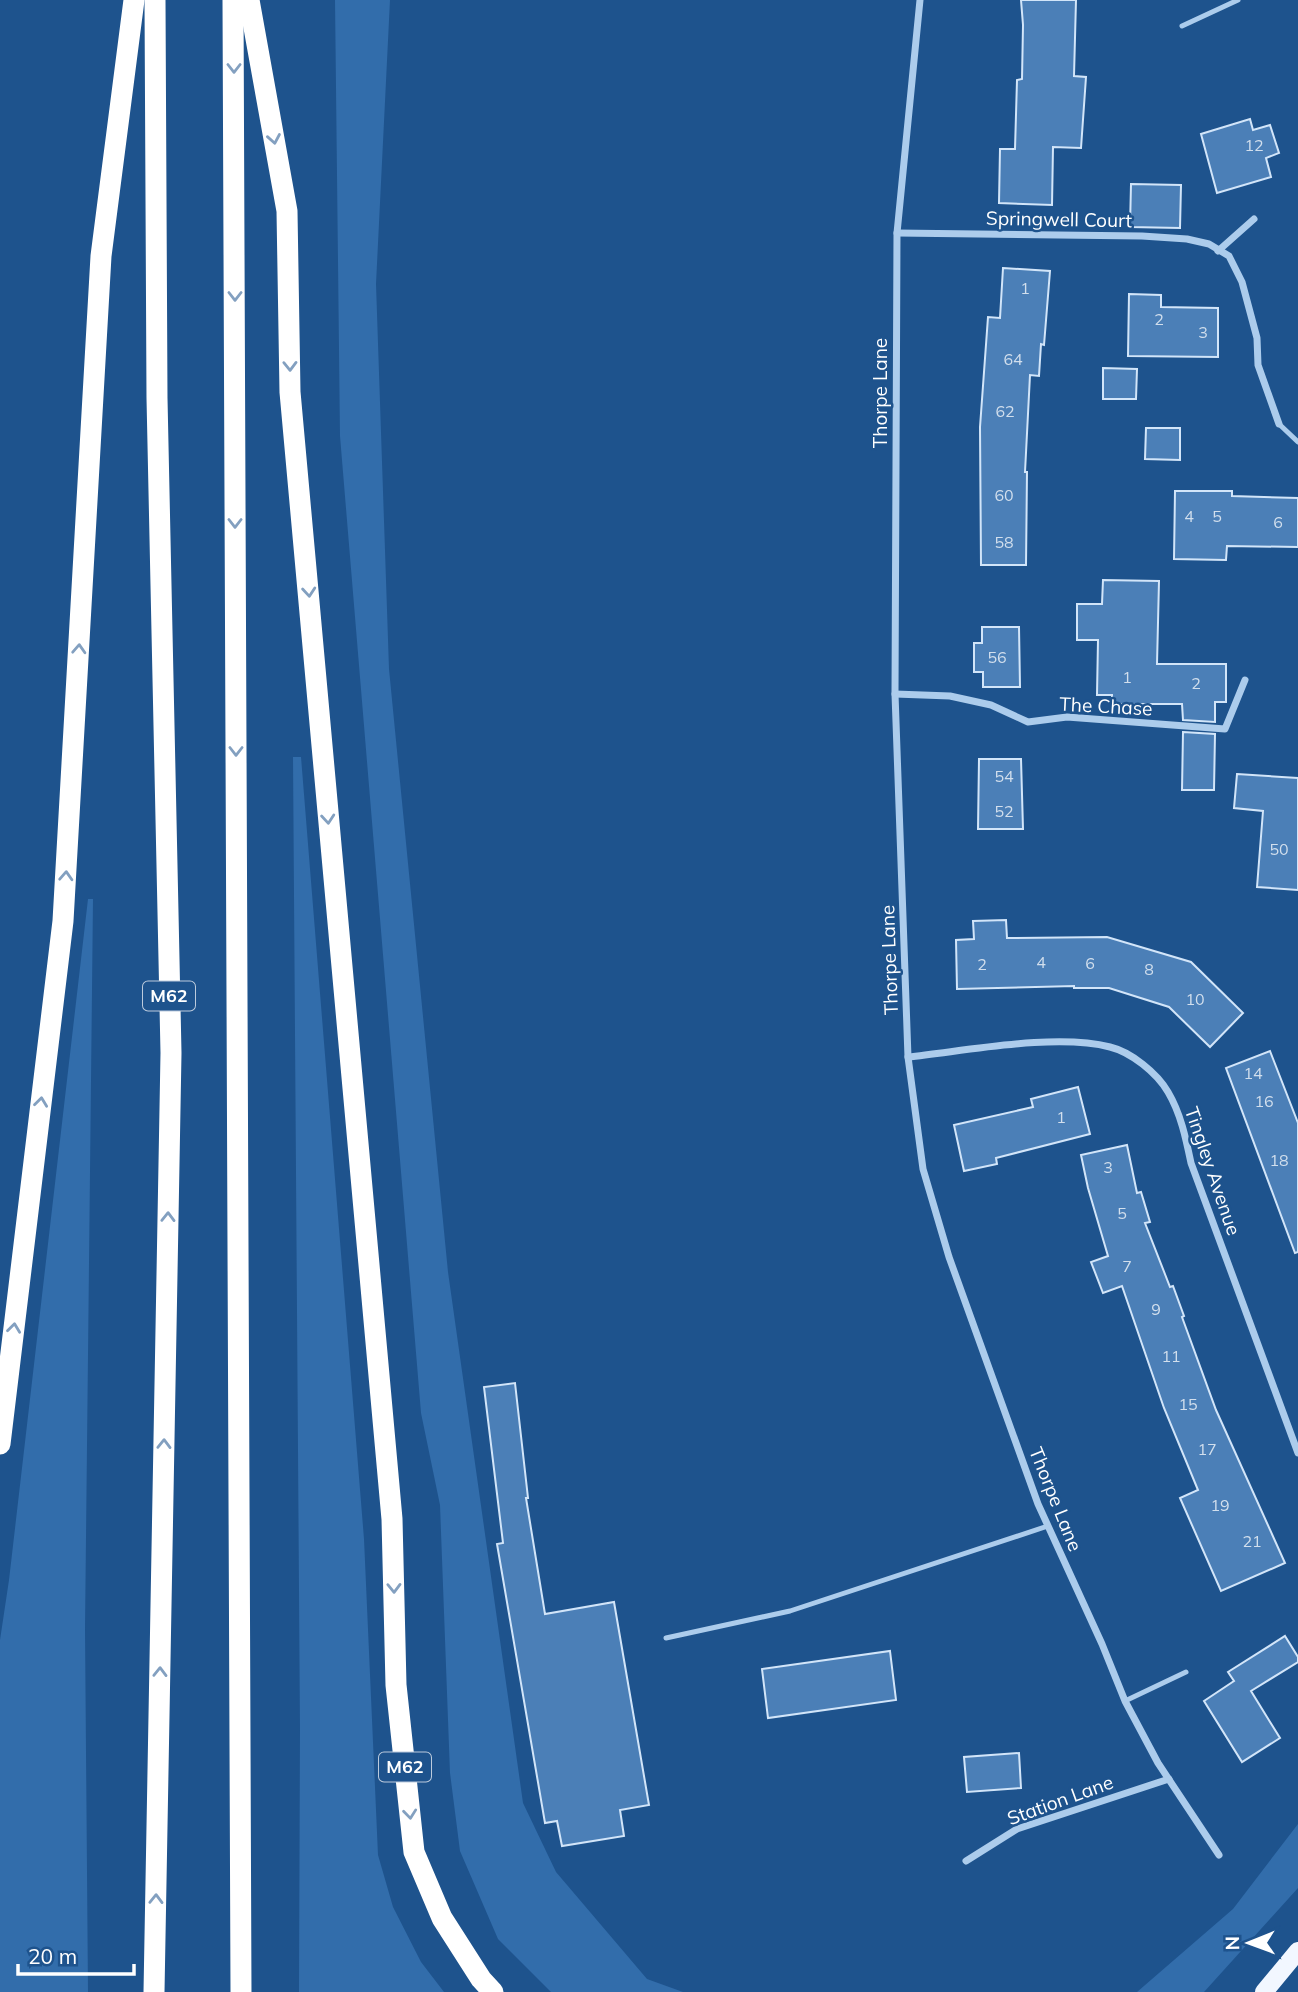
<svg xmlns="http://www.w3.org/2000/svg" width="1298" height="1992" viewBox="0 0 1298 1992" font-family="Mulish,sans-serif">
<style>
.green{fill:#326dab}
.building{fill:#4b7fb7;stroke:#d2e5f9;stroke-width:2}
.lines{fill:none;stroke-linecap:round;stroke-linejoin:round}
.service{stroke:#acccec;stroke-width:5}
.minor{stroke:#acccec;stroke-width:7}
.primary{stroke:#f2f7ff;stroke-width:18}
.motorway{stroke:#fff;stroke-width:21}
.oneway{stroke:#83a0c0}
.labels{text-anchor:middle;stroke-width:5;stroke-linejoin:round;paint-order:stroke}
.number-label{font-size:16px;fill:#d2dfed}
.shield{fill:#1e538d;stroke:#bccbdd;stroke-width:2}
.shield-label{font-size:18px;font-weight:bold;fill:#fff}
.street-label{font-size:19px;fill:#fff;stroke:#1e538d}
</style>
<rect width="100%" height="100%" fill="#1e538d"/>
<!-- green -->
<g class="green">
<polygon points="335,0 390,0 376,284 389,669 448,1272 523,1803 556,1872 647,1979 683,1992 551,1992 498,1939 460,1851 450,1773 440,1505 421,1413 340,436"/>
<polygon points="293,757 301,757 364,1539 378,1855 393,1907 421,1962 444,1992 299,1992 300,1729"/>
<polygon points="88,899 93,899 85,1629 88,1992 0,1992 0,1640 9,1580"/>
<polygon points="1298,1824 1298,1888 1204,1992 1137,1992 1233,1909"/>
</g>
<!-- building -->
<g class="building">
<polygon points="1021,0 1076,0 1074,76 1086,77 1081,148 1053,147 1052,205 999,203 1000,149 1015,149 1017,80 1022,79 1023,25"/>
<polygon points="1250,119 1253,130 1270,125 1279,153 1266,158 1271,177 1217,193 1201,134"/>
<polygon points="1131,184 1181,185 1180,228 1130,227"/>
<polygon points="1003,268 1050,271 1044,345 1041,344 1039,376 1030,375 1025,472 1027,472 1026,565 981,565 980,427 988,317 1000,318"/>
<polygon points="1129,294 1161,295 1161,307 1218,308 1218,357 1128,356"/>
<polygon points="1103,368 1137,369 1136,399 1103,399"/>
<polygon points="1146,428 1180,428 1180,460 1145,459"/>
<polygon points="1175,491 1232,491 1232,496 1298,498 1298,547 1227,546 1226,560 1174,559"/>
<polygon points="1103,580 1159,581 1157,664 1226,664 1226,702 1215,702 1215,722 1183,720 1182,704 1112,704 1112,695 1097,695 1098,640 1077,640 1077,604 1102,604"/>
<polygon points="982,627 1019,627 1020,687 983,687 983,672 974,672 974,643 982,643"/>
<polygon points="1183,732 1215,734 1214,790 1182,790"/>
<polygon points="979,759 1021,759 1023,829 978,829"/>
<polygon points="1237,774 1298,778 1298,890 1257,887 1263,811 1234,808"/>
<polygon points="1006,920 1007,938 1107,937 1191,962 1243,1013 1210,1047 1169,1007 1109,988 1074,988 1074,986 957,989 956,940 974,939 973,921"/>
<polygon points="1270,1051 1298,1123 1298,1252 1295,1253 1226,1068"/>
<polygon points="1078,1087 1090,1134 996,1158 997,1164 964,1171 954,1125 1033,1107 1031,1099"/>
<polygon points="1127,1145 1137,1193 1141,1192 1150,1222 1145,1223 1170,1287 1173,1286 1184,1316 1182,1317 1216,1410 1285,1563 1221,1591 1180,1498 1198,1490 1164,1408 1122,1286 1103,1293 1091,1262 1108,1256 1088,1188 1081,1155"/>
<polygon points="515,1383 528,1498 526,1498 545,1614 614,1602 649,1805 620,1810 624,1836 562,1846 557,1821 545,1823 497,1544 503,1543 484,1387"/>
<polygon points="1285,1636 1298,1657 1298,1662 1251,1691 1280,1738 1242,1762 1204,1701 1234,1681 1228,1672"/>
<polygon points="890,1651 896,1700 768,1718 762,1669"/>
<polygon points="1019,1753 1021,1788 967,1792 964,1757"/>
</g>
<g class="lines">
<!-- service -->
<g class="service">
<polyline points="1182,26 1238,0"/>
<polyline points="1279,424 1298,442"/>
<polyline points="666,1638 790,1611 1048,1526"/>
<polyline points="1125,1701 1186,1672"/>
</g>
<!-- minor -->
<g class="minor">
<polyline points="920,0 897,233 895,694 908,1057 923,1169 949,1257 1038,1504 1102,1644 1125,1701 1158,1763 1219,1855"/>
<polyline points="897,233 1142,236 1187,239 1209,244 1229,256 1242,282 1257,338 1258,365 1279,424"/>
<polyline points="1218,251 1254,219"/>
<polyline points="895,694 950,696 991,705 1028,722 1067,717 1225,729 1245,680"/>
<path d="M 908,1057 C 966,1051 1055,1033 1110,1047 C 1131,1052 1157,1073 1168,1092 C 1181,1114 1186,1139 1191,1163 L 1298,1453"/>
<polyline points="966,1861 1017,1829 1169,1779"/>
</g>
<!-- primary -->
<polyline class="primary" points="1264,1992 1298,1951"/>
<!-- motorway -->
<g class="motorway">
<polyline points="233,0 241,1992"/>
<polyline points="249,0 287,211 290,392 392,1519 396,1685 414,1852 442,1918 481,1979 493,1992"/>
<polyline points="0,1444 63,921 101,256 134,0"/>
<polyline points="154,1992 171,1053 157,398 155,0"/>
</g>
</g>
<!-- one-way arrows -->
<defs><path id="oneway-chevron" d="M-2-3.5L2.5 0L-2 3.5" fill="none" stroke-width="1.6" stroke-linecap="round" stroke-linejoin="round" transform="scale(1.75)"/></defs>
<g class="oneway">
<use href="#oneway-chevron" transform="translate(234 68) rotate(90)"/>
<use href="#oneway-chevron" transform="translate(274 139) rotate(80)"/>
<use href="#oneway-chevron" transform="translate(235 296) rotate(90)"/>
<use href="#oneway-chevron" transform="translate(290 366) rotate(89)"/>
<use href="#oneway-chevron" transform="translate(235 523) rotate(90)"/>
<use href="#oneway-chevron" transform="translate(309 592) rotate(85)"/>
<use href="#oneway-chevron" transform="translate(79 649) rotate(-87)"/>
<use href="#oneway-chevron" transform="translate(236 751) rotate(90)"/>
<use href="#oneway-chevron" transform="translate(328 819) rotate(85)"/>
<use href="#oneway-chevron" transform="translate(66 876) rotate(-87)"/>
<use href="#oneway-chevron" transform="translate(41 1102) rotate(-83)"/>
<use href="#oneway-chevron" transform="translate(168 1217) rotate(-89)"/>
<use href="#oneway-chevron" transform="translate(14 1328) rotate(-83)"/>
<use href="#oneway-chevron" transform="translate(164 1444) rotate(-89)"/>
<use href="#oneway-chevron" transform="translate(394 1588) rotate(89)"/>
<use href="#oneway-chevron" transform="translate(160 1672) rotate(-89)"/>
<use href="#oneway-chevron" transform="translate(410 1814) rotate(84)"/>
<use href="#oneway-chevron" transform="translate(156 1899) rotate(-89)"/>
</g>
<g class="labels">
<!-- number labels -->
<g class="number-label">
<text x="1254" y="151">12</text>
<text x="1025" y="294">1</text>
<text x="1159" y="325">2</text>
<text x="1203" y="338">3</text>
<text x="1013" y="365">64</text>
<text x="1005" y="417">62</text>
<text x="1004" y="501">60</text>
<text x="1189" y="522">4</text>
<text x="1217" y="522">5</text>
<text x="1278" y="528">6</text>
<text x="1004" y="548">58</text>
<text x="997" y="663">56</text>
<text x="1127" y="683">1</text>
<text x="1196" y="689">2</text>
<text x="1004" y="782">54</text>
<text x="1004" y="817">52</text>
<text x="1279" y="855">50</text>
<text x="1041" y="968">4</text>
<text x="1090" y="969">6</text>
<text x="982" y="970">2</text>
<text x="1149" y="975">8</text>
<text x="1195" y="1005">10</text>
<text x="1253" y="1079">14</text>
<text x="1264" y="1107">16</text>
<text x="1061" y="1123">1</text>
<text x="1279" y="1166">18</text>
<text x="1108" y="1173">3</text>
<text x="1122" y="1219">5</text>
<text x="1127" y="1272">7</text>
<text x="1156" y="1315">9</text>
<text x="1171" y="1362">11</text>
<text x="1188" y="1410">15</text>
<text x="1207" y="1455">17</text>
<text x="1220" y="1511">19</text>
<text x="1252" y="1547">21</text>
</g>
<!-- shield labels -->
<g class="shield">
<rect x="143" y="981.5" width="52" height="29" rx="5"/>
<rect x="379" y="1752.5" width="52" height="29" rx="5"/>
</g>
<g class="shield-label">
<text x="169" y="1002">M62</text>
<text x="405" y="1773">M62</text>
</g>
<!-- street labels -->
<g class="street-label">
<text transform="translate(1059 219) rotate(1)" y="7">Springwell Court</text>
<text transform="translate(880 393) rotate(-90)" y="7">Thorpe Lane</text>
<text transform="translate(1106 706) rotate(3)" y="7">The Chase</text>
<text transform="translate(889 960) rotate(-92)" y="7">Thorpe Lane</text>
<text transform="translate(1213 1171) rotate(71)" y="7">Tingley Avenue</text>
<text transform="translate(1056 1499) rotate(68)" y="7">Thorpe Lane</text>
<text transform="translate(1060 1800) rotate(-20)" y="7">Station Lane</text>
</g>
</g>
<!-- north arrow -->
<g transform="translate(1249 1943) rotate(269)" stroke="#1e538d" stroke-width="5" paint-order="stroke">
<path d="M0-5L12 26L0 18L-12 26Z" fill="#ffffff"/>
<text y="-10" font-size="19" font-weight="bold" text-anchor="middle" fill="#ffffff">N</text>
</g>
<!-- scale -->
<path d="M18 1964v10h116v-10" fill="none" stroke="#ffffff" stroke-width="3.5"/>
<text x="28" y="1964" font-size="21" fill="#ffffff" stroke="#1e538d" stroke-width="5" paint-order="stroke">20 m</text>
</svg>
